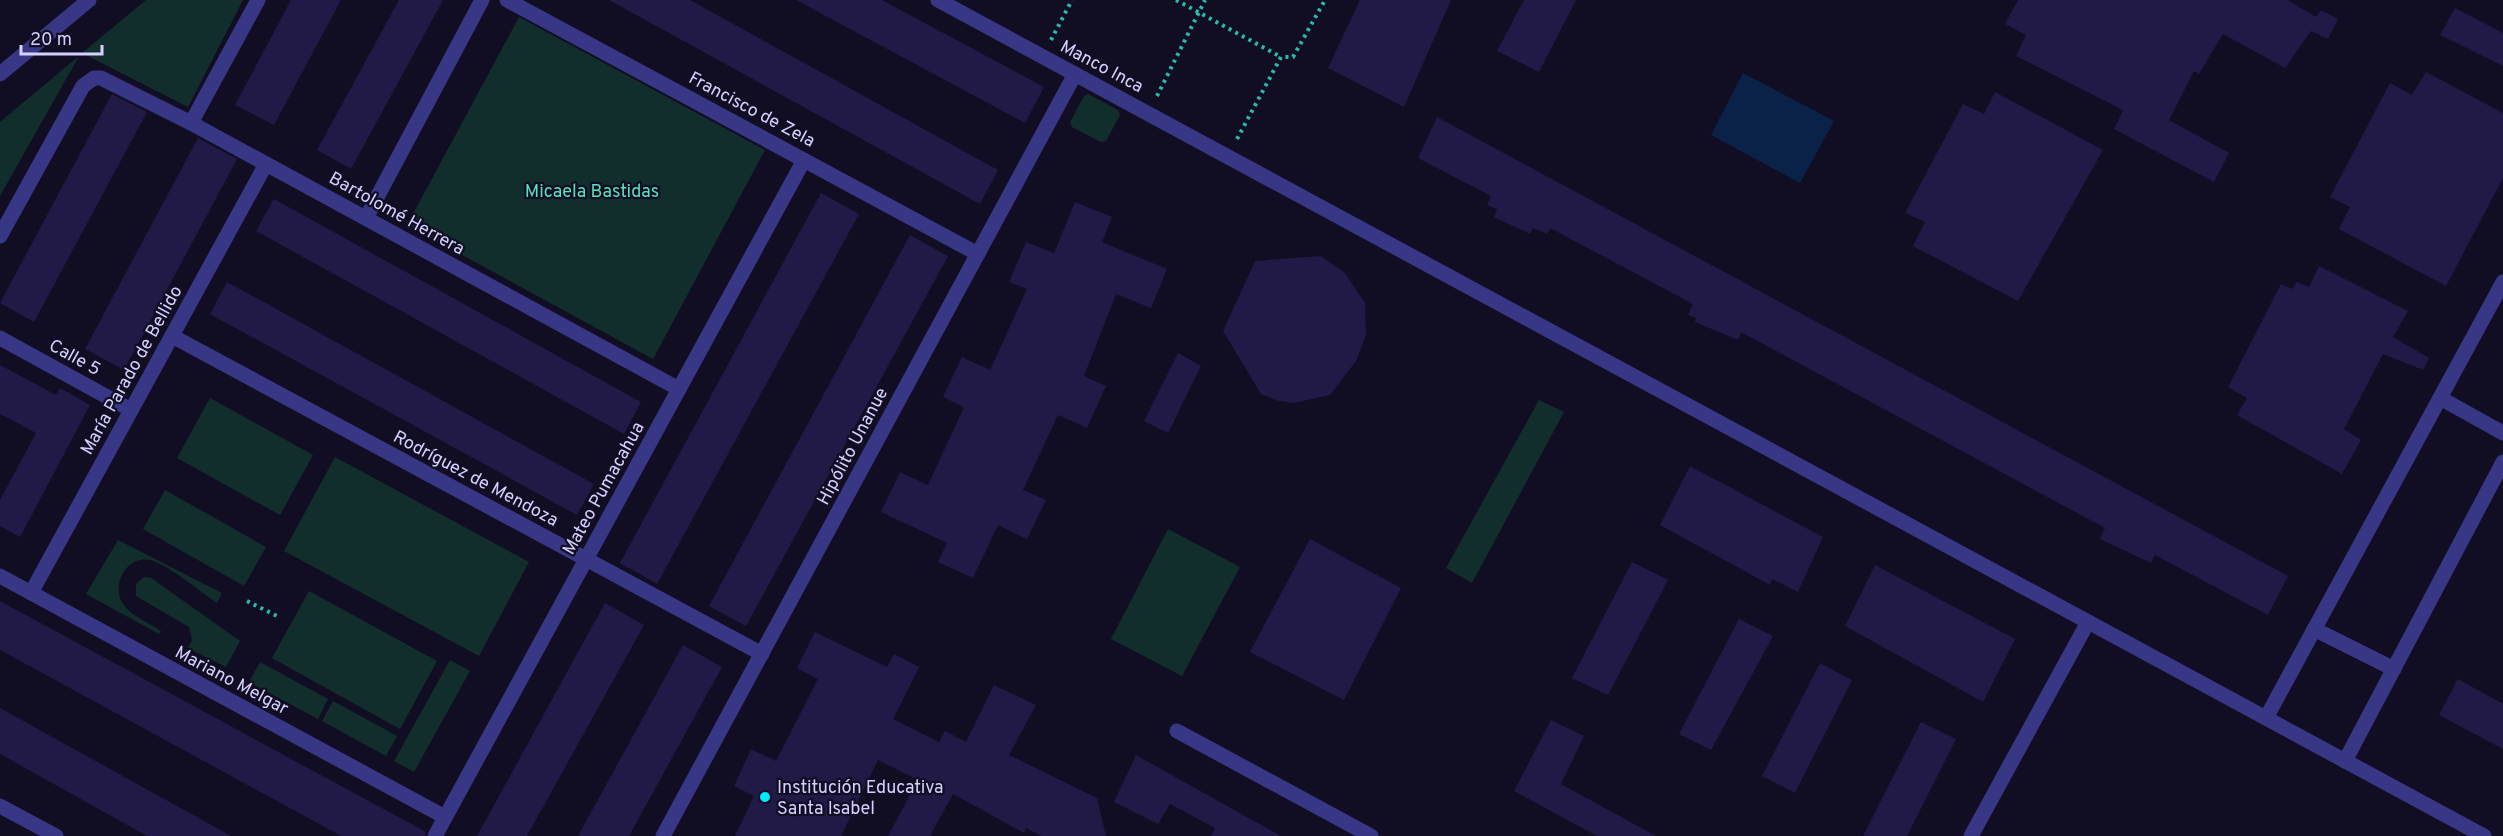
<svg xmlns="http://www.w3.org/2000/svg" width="2503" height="836" viewBox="0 0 2503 836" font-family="Overpass,sans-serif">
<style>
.green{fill:#112e2c}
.water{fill:#0a2247}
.building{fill:#211946}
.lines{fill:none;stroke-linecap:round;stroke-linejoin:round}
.path{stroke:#2bb9ac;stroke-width:4;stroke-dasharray:3 4.5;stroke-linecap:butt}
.minor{stroke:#383785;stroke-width:15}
.poi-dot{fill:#00eafc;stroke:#110e24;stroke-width:2}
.labels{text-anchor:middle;stroke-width:4.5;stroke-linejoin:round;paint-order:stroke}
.street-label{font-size:18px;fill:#d5d1ff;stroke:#110e24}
.park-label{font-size:18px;fill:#59e2bc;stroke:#110e24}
.poi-label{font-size:18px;fill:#d5d1ff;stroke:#110e24;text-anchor:start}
</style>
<rect width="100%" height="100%" fill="#110e24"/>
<!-- green -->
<g class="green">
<polygon points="146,0 243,0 188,107 82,53"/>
<polygon points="519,17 765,150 653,359 407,225"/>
<polygon points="79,56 0,196 0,122"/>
<polygon points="1088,94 1118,110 1120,115 1106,141 1101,142 1072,127 1070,122 1084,96"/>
<polygon points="210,398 313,455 280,515 177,458"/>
<polygon points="1539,400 1564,412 1472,583 1446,568"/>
<polygon points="335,457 529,562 479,656 284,551"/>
<polygon points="165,490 266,547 244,586 143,529"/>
<polygon points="1168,529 1240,567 1182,676 1111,639"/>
<path d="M 118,540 L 222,593 L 217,603 C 201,592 167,564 150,560 C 126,555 111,585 123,604 C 131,616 149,623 161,631 L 159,634 L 86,594 Z"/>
<polygon points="144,577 151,578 240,641 226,667 188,648 192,640 189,627 136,596 136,584"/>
<polygon points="309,591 437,661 400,729 272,658"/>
<polygon points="450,660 470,671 414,772 394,761"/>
<polygon points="260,662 328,699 318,719 249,682"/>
<polygon points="333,701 397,736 386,756 322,721"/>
</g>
<!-- water -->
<polygon class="water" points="1743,73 1834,121 1800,183 1711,135"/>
<!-- building -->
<g class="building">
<polygon points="291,0 341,0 274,125 235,105"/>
<polygon points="399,0 443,0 351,169 317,150"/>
<polygon points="609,0 690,0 998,170 980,204"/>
<polygon points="796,0 882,0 1044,87 1025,123"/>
<polygon points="1360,0 1451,0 1404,107 1328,68"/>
<polygon points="1524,0 1576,0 1539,72 1497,51"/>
<polygon points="2018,0 2288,0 2316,17 2321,10 2338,19 2328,39 2311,31 2285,68 2223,34 2199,74 2194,71 2169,120 2229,153 2214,182 2114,129 2123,110 2016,56 2026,35 2005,24"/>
<polygon points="2455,8 2503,33 2503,66 2440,35"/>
<polygon points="2426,72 2503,113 2503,178 2446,286 2339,229 2350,207 2330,197 2390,83 2412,95"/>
<polygon points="1995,92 2103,150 2018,301 1913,246 1925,222 1905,213 1963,104 1984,114"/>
<polygon points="112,94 147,112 34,322 0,303"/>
<polygon points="1437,117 2288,576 2268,615 2155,555 2151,563 2100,539 2105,528 1741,332 1738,340 1695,322 1696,318 1688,315 1693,304 1550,228 1547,234 1533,228 1530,234 1494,217 1497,209 1487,205 1491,196 1418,158"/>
<polygon points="198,138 237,159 124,370 85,349"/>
<polygon points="821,193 859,214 657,584 620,563"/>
<polygon points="274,199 641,402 624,434 256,231"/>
<polygon points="1075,202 1112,217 1102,242 1167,269 1151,308 1116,294 1084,376 1106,386 1087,428 1058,415 1023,490 1046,500 1027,539 998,525 973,578 938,562 947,543 881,512 900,472 928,485 964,407 943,397 962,357 990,370 1027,289 1009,282 1026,242 1054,253"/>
<polygon points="910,235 948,256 746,626 709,606"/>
<polygon points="1321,256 1345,273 1365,303 1366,335 1356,361 1330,395 1294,403 1279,401 1261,394 1223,331 1255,261"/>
<polygon points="2319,266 2408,311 2393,337 2429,358 2423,370 2383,354 2344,429 2361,440 2342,474 2237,415 2247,398 2228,387 2281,284 2292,289 2297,282 2309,287"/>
<polygon points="227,282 594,484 577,515 210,314"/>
<polygon points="1178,353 1201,366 1168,433 1144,421"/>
<polygon points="0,365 56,395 60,388 90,405 20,537 0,526 0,500 36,433 0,414"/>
<polygon points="1690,466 1823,537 1798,592 1772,579 1770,585 1660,525"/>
<polygon points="1310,539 1401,588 1344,700 1250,652"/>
<polygon points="1632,562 1668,580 1608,695 1572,678"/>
<polygon points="1875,565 2015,639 1983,702 1845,626"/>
<polygon points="0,601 426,832 425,836 341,836 0,650"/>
<polygon points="605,603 644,625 527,836 477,836"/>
<polygon points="1739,619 1773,636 1711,750 1679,734"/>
<polygon points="815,632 887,667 894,654 919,667 893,719 939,742 945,731 966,742 994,685 1036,705 1009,755 1097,798 1106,836 1041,836 1026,828 1024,833 953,794 930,836 888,836 918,780 878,760 841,836 735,836 754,796 734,786 751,749 776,761 818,679 797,668"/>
<polygon points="683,645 722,667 629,836 578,836"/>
<polygon points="1820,663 1852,680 1795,793 1762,776"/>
<polygon points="2458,679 2503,704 2503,749 2439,715"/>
<polygon points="0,708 231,836 147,836 0,754"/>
<polygon points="1551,720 1584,736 1561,784 1656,836 1597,836 1514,791"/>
<polygon points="1921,722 1956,739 1907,836 1863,836"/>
<polygon points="1136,755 1281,836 1211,836 1215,828 1170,804 1158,824 1114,802"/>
</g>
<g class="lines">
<!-- path -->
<g class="path">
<polyline points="1176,0 1281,57"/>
<polyline points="1051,40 1072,0"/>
<polyline points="1157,96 1205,0"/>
<polyline points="1237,139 1281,57 1293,57 1325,0"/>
<polyline points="247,601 279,617"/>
</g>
<!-- minor -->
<g class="minor">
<polyline points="507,0 978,254"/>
<polyline points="938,0 2484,836"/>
<polyline points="0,74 89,0"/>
<polyline points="191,123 258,0"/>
<polyline points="366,218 482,0"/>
<polyline points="0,236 83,86 94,78 101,78 191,123 679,389"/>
<polyline points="172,336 762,654"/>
<polyline points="0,338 131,410"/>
<polyline points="2440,398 2503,433"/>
<polyline points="0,576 445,817"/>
<polyline points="31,593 266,164"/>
<polyline points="2314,629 2394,669"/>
<polyline points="2266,718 2503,282"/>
<polyline points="1177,731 1371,836"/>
<polyline points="2345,761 2503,462"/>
<polyline points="0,806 56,836"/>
<polyline points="435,836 804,160"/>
<polyline points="663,836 1075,74"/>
<polyline points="1971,836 2088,622"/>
</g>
</g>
<!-- markers -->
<circle class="poi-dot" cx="765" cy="797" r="6"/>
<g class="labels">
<!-- street labels -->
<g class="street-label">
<text transform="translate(1102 66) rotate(28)" y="6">Manco Inca</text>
<text transform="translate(752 109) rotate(28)" y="6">Francisco de Zela</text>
<text transform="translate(397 213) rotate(29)" y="6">Bartolomé Herrera</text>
<text transform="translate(75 357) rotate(29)" y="6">Calle 5</text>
<text transform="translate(131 370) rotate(-61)" y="6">María Parado de Bellido</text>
<text transform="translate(852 446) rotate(-62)" y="6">Hipólito Unanue</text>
<text transform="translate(476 478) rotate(28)" y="6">Rodríguez de Mendoza</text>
<text transform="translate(603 488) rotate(-61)" y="6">Mateo Pumacahua</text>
<text transform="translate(232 680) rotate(28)" y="6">Mariano Melgar</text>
</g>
<!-- park labels -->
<g class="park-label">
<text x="592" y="197">Micaela Bastidas</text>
</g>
<!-- poi labels -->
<g class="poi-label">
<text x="777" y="793">Institución Educativa<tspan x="777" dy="21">Santa Isabel</tspan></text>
</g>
</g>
<!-- scale -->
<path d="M21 45v9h81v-9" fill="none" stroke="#d5d1ff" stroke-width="3"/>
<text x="30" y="45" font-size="18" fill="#d5d1ff" stroke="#110e24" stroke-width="4.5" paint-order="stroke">20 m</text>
</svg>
